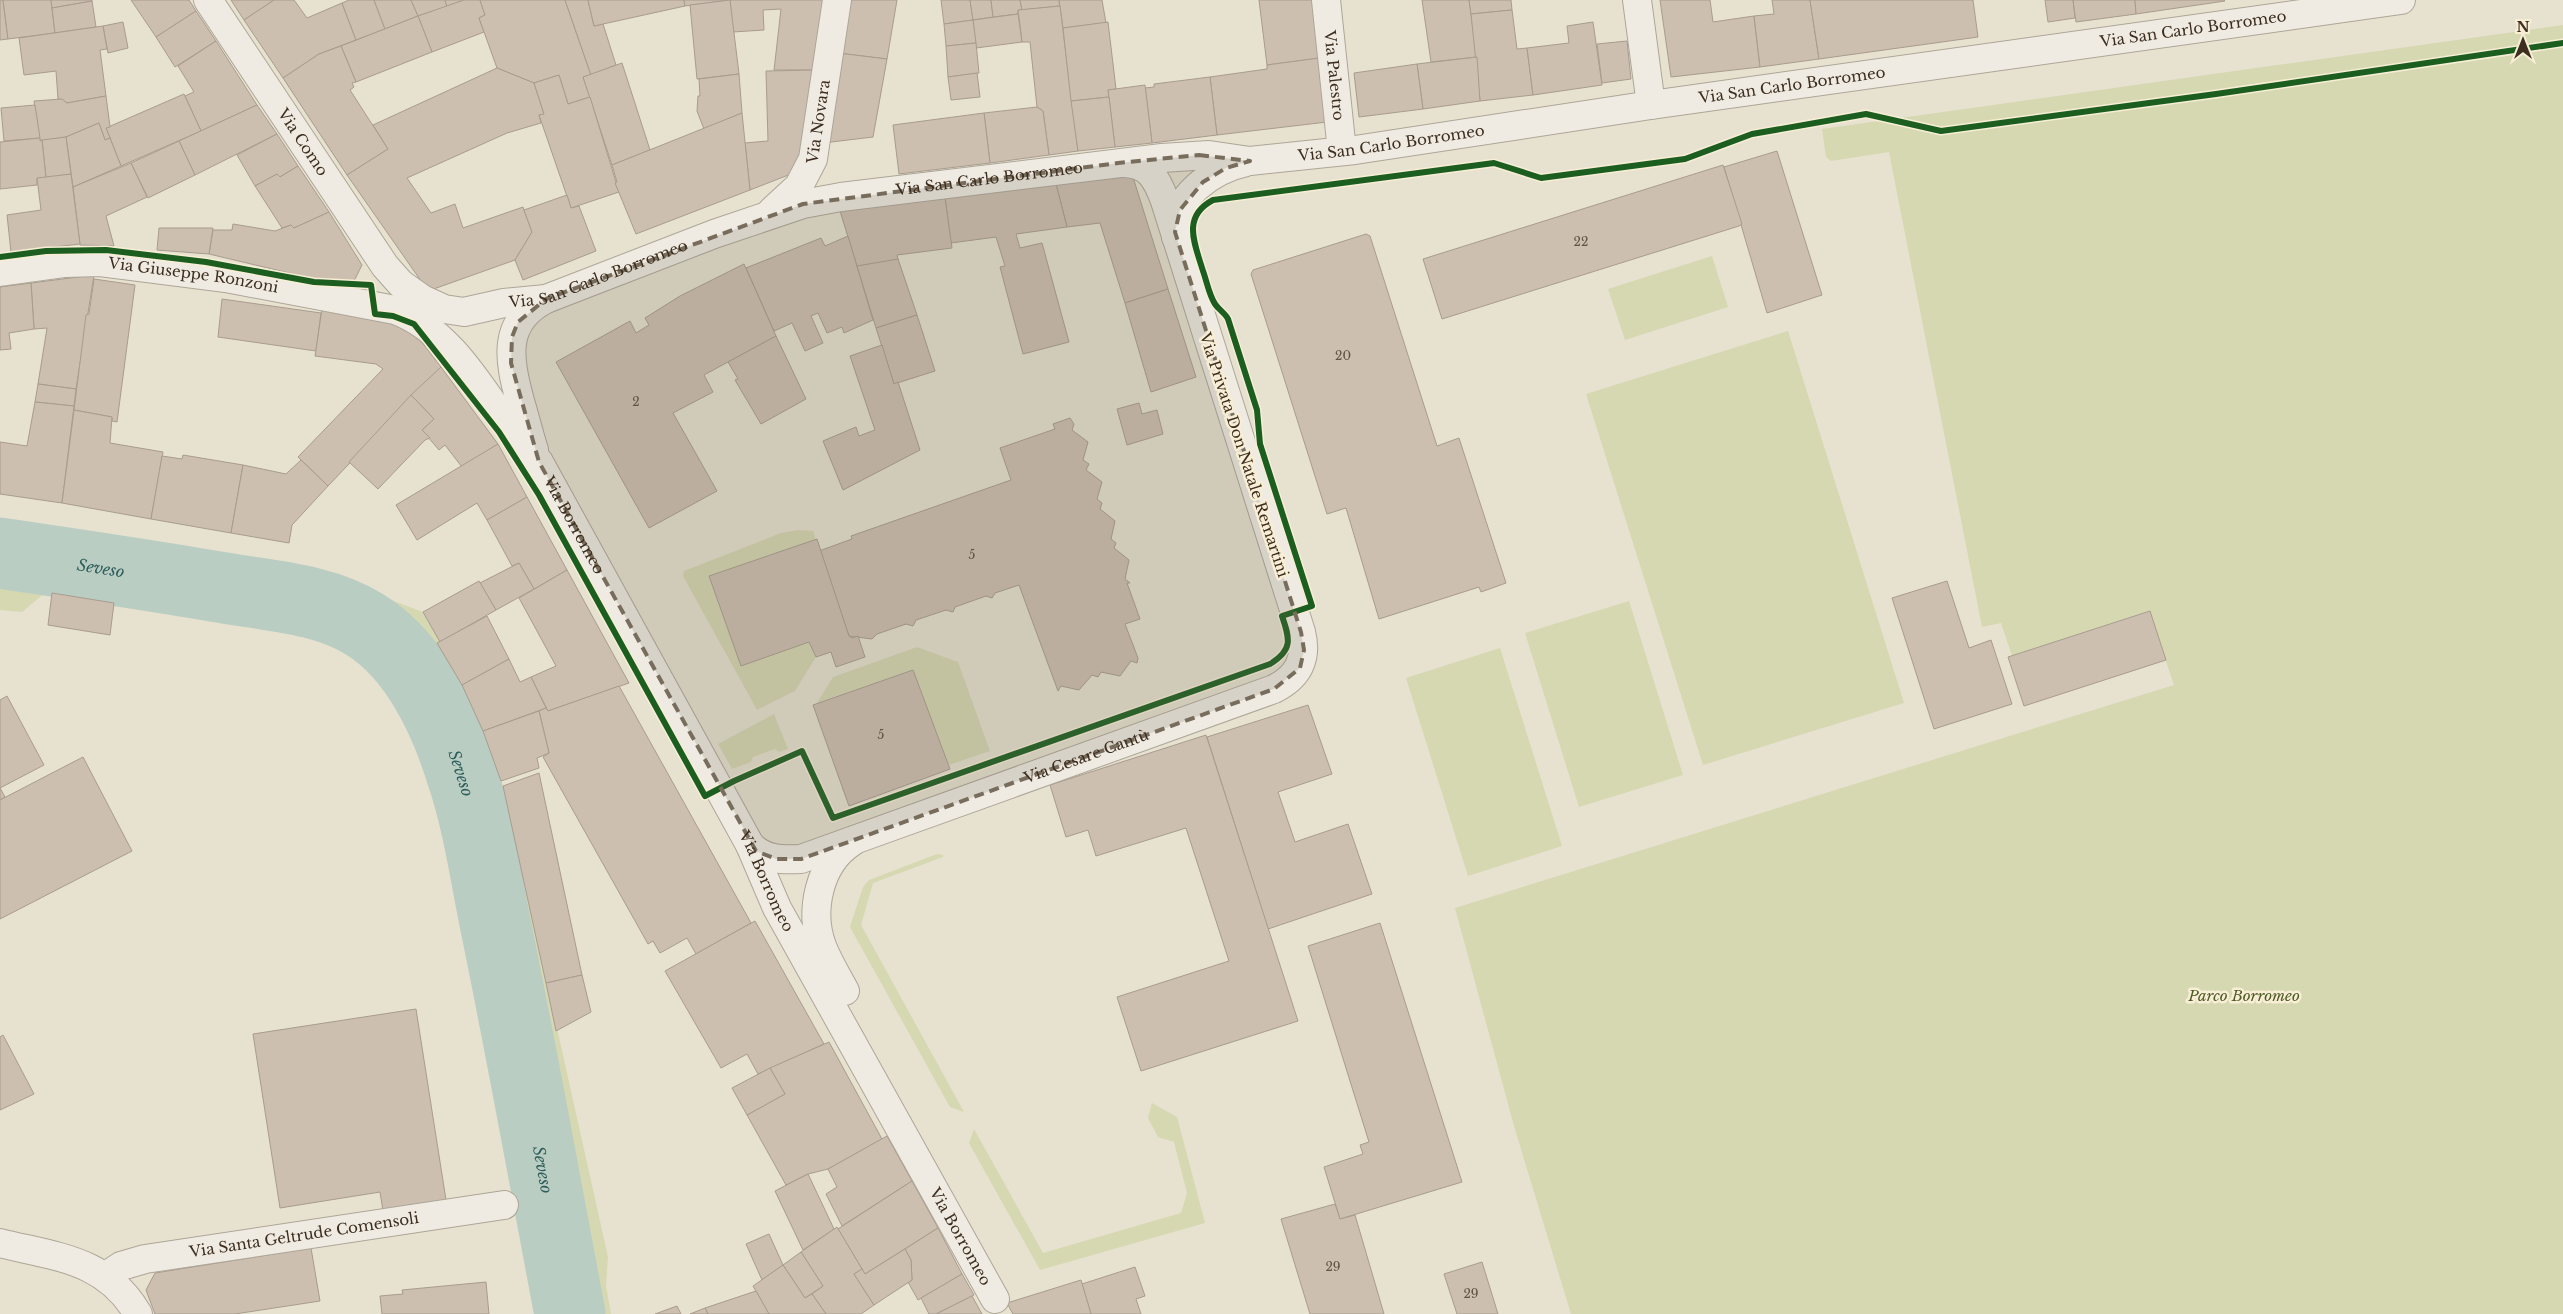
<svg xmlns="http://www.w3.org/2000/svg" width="2563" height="1314" viewBox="0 0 2563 1314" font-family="'Libre Baskerville',serif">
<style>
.green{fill:#d6d8b1}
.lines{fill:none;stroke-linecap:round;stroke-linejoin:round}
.river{stroke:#bacdc2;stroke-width:71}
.building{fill:#ccbfb0;stroke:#a89c8e}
.minor-casing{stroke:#ada698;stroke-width:30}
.minor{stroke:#efebe2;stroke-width:28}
.cycleway-casing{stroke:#f8eed6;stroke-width:9}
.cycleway{stroke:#1b5e20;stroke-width:6}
.marked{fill:#786d5d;fill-opacity:0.2;stroke:#786d5d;stroke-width:4;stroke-dasharray:10 6;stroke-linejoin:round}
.labels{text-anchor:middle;stroke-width:5;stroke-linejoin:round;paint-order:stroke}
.number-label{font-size:12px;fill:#615243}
.street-label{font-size:15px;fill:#3d2e1f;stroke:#f8eed6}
.park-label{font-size:15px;font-style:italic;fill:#4d5b24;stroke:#f8eed6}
.water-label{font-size:16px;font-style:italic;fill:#2d5e5b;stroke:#f8eed6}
</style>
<rect width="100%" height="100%" fill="#e7e1d0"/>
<!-- green -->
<g class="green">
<polygon points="2563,25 2563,1314 1571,1314 1514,1126 1455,908 2174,685 2149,611 2012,656 2001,623 1982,627 1889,152 1831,161 1826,157 1822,129"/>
<polygon points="1712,256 1728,307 1625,340 1608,289"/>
<polygon points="1788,331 1904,703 1703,765 1586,394"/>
<polygon points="797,530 813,531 816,540 709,576 741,666 809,642 816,657 795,691 757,710 683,576 684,571 781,533"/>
<path d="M 252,561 L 348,584 L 423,612 L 440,642 L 438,643 L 475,710 L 503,786 L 608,1257 L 606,1286 L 611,1314 L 596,1314 L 494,794 C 481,747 455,671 421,636 C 385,598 302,576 252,561 Z"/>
<polygon points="0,579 52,587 22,612 0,610"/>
<polygon points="1629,601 1683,775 1579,807 1525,633"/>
<polygon points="917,647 958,662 990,751 949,765 913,670 817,703 833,677"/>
<polygon points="1500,648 1562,846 1468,876 1406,678"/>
<polygon points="774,714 788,749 779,752 775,749 753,757 751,762 732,769 718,744"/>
<polygon points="937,854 943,855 943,857 873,883 861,925 964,1112 950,1107 850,927 863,887 869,880"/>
<polygon points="1152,1103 1177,1117 1205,1223 1040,1270 969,1143 974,1129 1043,1253 1181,1213 1187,1193 1174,1142 1158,1137 1148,1118"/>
</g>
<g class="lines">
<!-- river -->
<path class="river" id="s1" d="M 0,553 C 75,564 150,575 225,588 C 271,596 324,599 364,624 C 415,655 445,720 462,775 C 479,825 486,880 497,932 C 523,1059 546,1187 570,1314"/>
</g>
<!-- building -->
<g class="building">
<polygon points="0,0 3,0 8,39 0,40"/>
<polygon points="3,0 51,0 55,33 8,39"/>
<polygon points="51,0 92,0 92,1 52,8"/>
<polygon points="131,0 189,0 196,11 156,37"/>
<polygon points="231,0 274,0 244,20"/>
<polygon points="274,0 294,0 307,18 342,3 356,40 319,54 283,78 244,20"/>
<polygon points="349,0 374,0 385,29 356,40 342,3"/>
<polygon points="374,0 411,0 418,16 385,29"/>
<polygon points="411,0 445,0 447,7 418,16"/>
<polygon points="445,0 464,0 447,7"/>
<polygon points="464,0 480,0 485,15 479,18 484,32 432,52 418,16"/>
<polygon points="480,0 565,0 591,75 583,77 590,97 568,104 559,75 534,83 497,68 479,18 485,15"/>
<polygon points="565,0 588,0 594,26 603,24 616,65 591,75"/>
<polygon points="588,0 684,0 685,6 594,26"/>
<polygon points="684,0 730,0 685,6"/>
<polygon points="730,0 825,0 816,70 774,70 781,9 763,10 764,30 733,32"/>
<polygon points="730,0 739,74 697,79 690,5"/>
<polygon points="846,0 897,0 887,59 838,53"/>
<polygon points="941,0 970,0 973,20 944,24"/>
<polygon points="970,0 991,0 993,17 973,20"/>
<polygon points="991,0 1020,0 1022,10 1018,10 1018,14 993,17"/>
<polygon points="1020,0 1059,0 1060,6 1022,10"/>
<polygon points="1059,0 1102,0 1106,23 1063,28"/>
<polygon points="1259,0 1314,0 1321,58 1267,65"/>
<polygon points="1422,0 1469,0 1477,57 1431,62"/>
<polygon points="1469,0 1511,0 1512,10 1471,14"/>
<polygon points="1660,0 1710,0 1713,22 1754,16 1760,67 1671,77"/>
<polygon points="1772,0 1810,0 1819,59 1760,67 1754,16 1774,14"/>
<polygon points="1810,0 1973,0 1978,37 1819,59"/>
<polygon points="2045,0 2073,0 2075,18 2048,22"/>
<polygon points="2073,0 2135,0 2136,14 2076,22"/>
<polygon points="2135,0 2224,0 2225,1 2136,14"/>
<polygon points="92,1 96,27 55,33 52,8"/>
<polygon points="1060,6 1078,151 1049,155 1043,111 1037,107 1030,42 1022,42 1018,10"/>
<polygon points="1512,10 1517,49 1527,48 1533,95 1480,101 1471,14"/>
<polygon points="196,11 216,41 175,67 156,37"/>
<polygon points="1018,14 1022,42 976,48 973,20"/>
<polygon points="418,16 432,52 356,82 341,46"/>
<polygon points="973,20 976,43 946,46 944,24"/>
<polygon points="123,22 128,48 108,53 103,26"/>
<polygon points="1108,22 1116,89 1108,90 1109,97 1071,101 1063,28"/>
<polygon points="1593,22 1602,85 1533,95 1527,48 1569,43 1567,26"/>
<polygon points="103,26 107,49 100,50 106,96 67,103 58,99 56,71 24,75 19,38"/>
<polygon points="216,41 257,105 201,131 185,96 194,92 178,66"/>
<polygon points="1627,41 1631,79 1602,83 1597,44"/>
<polygon points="976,43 979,73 948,77 946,46"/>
<polygon points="341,46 356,82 352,83 354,87 350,90 388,149 347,175 283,78 319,54"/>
<polygon points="838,53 887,59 873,137 823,143"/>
<polygon points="1477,57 1480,101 1423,109 1417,64"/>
<polygon points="1319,58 1327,122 1217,135 1210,77 1267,69 1267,65"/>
<polygon points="622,63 650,150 612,165 583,77"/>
<polygon points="1417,64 1423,109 1359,117 1354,73"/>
<polygon points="497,68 534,83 544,114 539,115 541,123 507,133 407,178 431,213 455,204 463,228 523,207 532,232 515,260 428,291 347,175 388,149 373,125"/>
<polygon points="816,70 801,152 791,174 750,190 745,143 768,141 766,71"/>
<polygon points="977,73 980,97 951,100 948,77"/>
<polygon points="739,74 742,113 704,129 697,111 698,96 700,96 699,79"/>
<polygon points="559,75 568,104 590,97 619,192 571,208 539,115 544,114 534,83"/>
<polygon points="1210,77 1217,135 1152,143 1145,88 1154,87 1154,84"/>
<polygon points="1145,85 1152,143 1115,147 1108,90"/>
<polygon points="184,94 201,131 121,166 106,128"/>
<polygon points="106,96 110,127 106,128 110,138 105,140 99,123 66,137 40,141 34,101 62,99 67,103"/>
<polygon points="1109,97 1115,147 1078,151 1071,101"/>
<polygon points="35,105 40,138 4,141 1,108"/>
<polygon points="257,105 277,134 195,175 179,141"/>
<polygon points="1037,107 1043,111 1049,155 990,163 984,113"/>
<polygon points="742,113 750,190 636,234 615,183 617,182 612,165"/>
<polygon points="984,113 990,163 899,174 893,125"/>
<polygon points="99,123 105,140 110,138 121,166 73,187 66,137"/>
<polygon points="277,134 298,166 280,177 277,174 255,186 237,155"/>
<polygon points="66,137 71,174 46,178 42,140"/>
<polygon points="40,138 40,141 42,140 46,178 37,178 37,185 0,189 0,142"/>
<polygon points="179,141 195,175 148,198 131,163"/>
<polygon points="1777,151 1822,295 1767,313 1724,167"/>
<polygon points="131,163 147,197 106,216 114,246 80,245 73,187"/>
<polygon points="1723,165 1742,224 1739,226 1442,319 1423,259"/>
<polygon points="298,166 329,212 294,228 291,225 282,228 255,186 277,174 280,177"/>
<polygon points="71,174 80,244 11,252 7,215 41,210 37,178"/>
<polygon points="1132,174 1168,289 1125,303 1100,223 1067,227 1056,184"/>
<polygon points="1056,184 1067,227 1016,234 1020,248 1042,243 1069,342 1023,354 1000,267 1005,266 996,237 951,243 945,198"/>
<polygon points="567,195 571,208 579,206 596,251 523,280 515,260 532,232 524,210"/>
<polygon points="945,198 952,248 897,255 898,259 888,262 857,266 840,211"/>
<polygon points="329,212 362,265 354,281 323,281 209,254 213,230 232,230 233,224 275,231 291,225 294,228"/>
<polygon points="159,228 213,228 209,254 157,250"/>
<polygon points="1366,234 1370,236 1437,446 1459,438 1506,583 1481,592 1479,587 1379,619 1346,508 1327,514 1251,274 1253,270"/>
<polygon points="848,236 873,320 844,333 842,327 827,333 818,313 811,316 823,343 805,351 792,323 774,331 746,268 821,238 825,246"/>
<polygon points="898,259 917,315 876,328 857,266"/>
<polygon points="744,264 776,336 704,375 713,392 673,413 717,491 649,528 556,362 630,321 636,333 649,325 645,318 680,296"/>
<polygon points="94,275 76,389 38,384 47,328 34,329 31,283"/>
<polygon points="94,279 135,285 117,422 112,421 112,417 74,410 86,315 89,314"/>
<polygon points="31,283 34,329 9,333 11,349 0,350 0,287"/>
<polygon points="1168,289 1196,377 1151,392 1125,303"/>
<polygon points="222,299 321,313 316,351 218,337"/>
<polygon points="322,309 396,319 411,328 441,367 328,486 298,457 383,369 376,364 315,356"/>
<polygon points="917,315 935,371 894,384 876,328"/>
<polygon points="776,336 806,399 761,424 735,380 738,379 728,362"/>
<polygon points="882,345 894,384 898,382 920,450 843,490 823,441 856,427 859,436 875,430 850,356"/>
<polygon points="441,367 498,444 462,467 445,445 439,450 422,430 434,419 411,395"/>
<polygon points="38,384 76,389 74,406 35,402"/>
<polygon points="411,395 434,419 422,430 430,438 425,440 378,489 349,462"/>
<polygon points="35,402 74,406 62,503 0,494 0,442 27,446"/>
<polygon points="1139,403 1142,414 1157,410 1163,434 1127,445 1117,409"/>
<polygon points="74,410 112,417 110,443 163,452 151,519 62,503"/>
<polygon points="1070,418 1074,424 1072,430 1088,442 1083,460 1089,464 1086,470 1102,482 1097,499 1102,503 1100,509 1115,521 1111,539 1116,543 1114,548 1129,560 1125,579 1130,583 1127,583 1140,619 1125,624 1138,658 1137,663 1131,661 1120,676 1101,672 1098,677 1092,675 1079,690 1061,686 1058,691 1019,585 995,593 992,598 986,596 955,607 953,612 946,610 916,620 913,626 906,624 877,634 872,639 849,636 819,551 852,539 851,536 1011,480 1000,448 1055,429 1053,424"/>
<polygon points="498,444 527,497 487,520 477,503 417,540 396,505"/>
<polygon points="183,455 243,465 231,533 151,519 162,456 182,459"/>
<polygon points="301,460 328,486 292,525 289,543 231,533 243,465 286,474"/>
<polygon points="527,497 567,570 534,589 519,563 512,566 487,520"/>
<polygon points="817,539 849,636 852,638 858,636 865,657 836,667 831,652 816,657 809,642 741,666 709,576"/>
<polygon points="519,563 534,589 496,610 480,583"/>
<polygon points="567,570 629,683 548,711 531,677 556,666 519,598"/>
<polygon points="479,581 496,610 440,642 423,612"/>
<polygon points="1947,581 1969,648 1991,640 2012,704 1934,729 1892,598"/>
<polygon points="52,593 114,603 110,635 48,625"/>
<polygon points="2150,611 2166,660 2024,706 2008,657"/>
<polygon points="487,616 509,659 462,685 437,643"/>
<polygon points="509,659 520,682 531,677 546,708 483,731 462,685"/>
<polygon points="913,670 950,769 849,806 813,705"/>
<polygon points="619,686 751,923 696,954 687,938 660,953 653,941 648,944 543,757 549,753 539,711 546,708 548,711"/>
<polygon points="7,696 44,765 0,788 5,797 0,800 0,700"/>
<polygon points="1308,705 1332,774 1278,792 1295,842 1348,824 1372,894 1268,929 1207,737"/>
<polygon points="539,711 549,753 537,758 539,768 501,781 483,731"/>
<polygon points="1206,735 1298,1021 1141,1071 1117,997 1229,961 1186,828 1096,856 1088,830 1066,837 1050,785"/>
<polygon points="83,757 132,851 0,919 0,800"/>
<polygon points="539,773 582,975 546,983 503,786"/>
<polygon points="755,921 824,1044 758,1074 747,1054 721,1068 665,971"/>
<polygon points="1380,923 1462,1182 1340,1219 1324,1167 1363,1154 1360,1145 1369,1142 1308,946"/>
<polygon points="582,975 591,1012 556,1031 546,983"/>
<polygon points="416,1009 446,1200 383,1211 380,1192 280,1208 253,1034"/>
<polygon points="3,1035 34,1094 0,1110 0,1037"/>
<polygon points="829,1042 882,1139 828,1169 808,1174 786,1185 747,1115 785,1094 770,1068"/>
<polygon points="770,1068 785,1094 747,1115 732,1088"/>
<polygon points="887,1136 912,1181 842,1226 826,1194 837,1187 828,1169"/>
<polygon points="808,1174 834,1229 803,1250 775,1191"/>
<polygon points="912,1181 938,1228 865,1274 838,1229"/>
<polygon points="1335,1204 1340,1219 1355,1215 1384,1314 1310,1314 1281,1219"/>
<polygon points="837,1227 862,1269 854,1274 874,1305 861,1314 826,1314 812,1294 823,1286 801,1252"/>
<polygon points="938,1228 962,1274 918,1300 908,1282 912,1280 911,1260 905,1249"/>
<polygon points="769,1234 783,1265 762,1280 746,1244"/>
<polygon points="311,1248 320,1301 235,1314 155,1314 146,1290 155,1273"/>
<polygon points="905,1249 911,1260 912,1280 874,1305 854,1274 862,1269 865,1274"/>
<polygon points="801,1252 823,1286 805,1298 783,1265"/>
<polygon points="1482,1262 1498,1314 1457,1314 1444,1274"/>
<polygon points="783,1265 805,1298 812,1294 826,1314 769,1314 753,1286"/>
<polygon points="1135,1267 1145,1296 1136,1299 1141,1314 1091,1314 1082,1284"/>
<polygon points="962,1274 974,1295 936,1314 929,1314 921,1298"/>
<polygon points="1081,1280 1091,1314 1013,1314 1007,1303"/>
<polygon points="486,1282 489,1314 382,1314 380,1296 403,1294 402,1290"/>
<polygon points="756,1291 769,1314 708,1314 705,1308"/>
<polygon points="972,1296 982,1314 936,1314"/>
<polygon points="677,1306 681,1314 655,1314"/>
<polygon points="705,1308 708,1314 690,1314"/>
</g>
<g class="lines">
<defs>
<g id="minor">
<path id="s2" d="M 208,0 L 385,266 L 401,284 L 422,299 L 444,309 L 464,312 L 504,303 L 546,299 L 714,234 L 803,204 L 841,197 L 1162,158 L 1209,155 L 1250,161 L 1355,150 L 1651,105 L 2401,0"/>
<path id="s3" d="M 1326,0 L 1342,151"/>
<polyline points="1637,0 1651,105"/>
<path id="s4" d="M 772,211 L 799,186 L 813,159 L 837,0"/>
<path d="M 1176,237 C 1170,197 1214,169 1246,162"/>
<path id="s5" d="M 0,272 L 65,263 L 100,262 L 226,278 L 395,310 C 448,330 478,383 509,427 C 519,439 530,450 539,462 L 750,845 L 777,908 L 995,1299"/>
<path d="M 534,450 C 529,434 525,418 520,401 C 509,360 501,322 546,299"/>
<path id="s6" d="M 750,845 C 764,860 782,860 801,859 L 1274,689 C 1298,677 1308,659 1301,632 L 1165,201 C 1157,179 1149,163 1123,163"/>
<path d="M 845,991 C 837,976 828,962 822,946 C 809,911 819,863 852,842"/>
<path d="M 0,1243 C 56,1257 106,1259 138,1314"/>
<path id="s7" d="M 106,1276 L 121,1266 L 145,1259 L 504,1205"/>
</g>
</defs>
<!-- minor casing -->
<use href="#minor" class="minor-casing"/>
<!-- minor -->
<use href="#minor" class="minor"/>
<defs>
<path id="cycleway" d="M 0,257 L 46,251 L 106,250 L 206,262 L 314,282 L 371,285 L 375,314 L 393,316 L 414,324 L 499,432 L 539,495 L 705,796 L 734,781 L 802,751 L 833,818 L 1270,664 C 1293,650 1290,639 1282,616 L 1312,606 L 1260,444 L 1257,410 L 1228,319 C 1225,313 1219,310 1215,304 C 1209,295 1207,282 1203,271 C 1195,244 1181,217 1213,200 L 1494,163 L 1541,178 L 1685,159 L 1752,134 L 1866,114 L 1941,131 L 2216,94 L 2563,43"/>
</defs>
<!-- cycleway casing -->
<use href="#cycleway" class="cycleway-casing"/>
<!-- cycleway -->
<use href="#cycleway" class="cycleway"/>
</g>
<!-- marked area -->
<path class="marked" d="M 1199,155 L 1250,161 L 1226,168 L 1203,182 L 1180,210 L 1175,232 L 1301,632 L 1304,650 L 1300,668 L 1274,689 L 801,859 L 776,859 L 756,851 L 539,462 L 511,363 L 512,337 L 518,322 L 546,299 L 803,204 L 1118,163 Z"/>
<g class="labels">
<!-- number labels -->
<g class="number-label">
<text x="1581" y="246">22</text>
<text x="1343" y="360">20</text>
<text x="636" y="406">2</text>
<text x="972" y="559">5</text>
<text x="881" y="739">5</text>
<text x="1333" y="1271">29</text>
<text x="1471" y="1298">29</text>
</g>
<!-- street labels -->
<g class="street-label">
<text dy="5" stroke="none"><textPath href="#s2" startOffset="2174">Via San Carlo Borromeo</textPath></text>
<text dy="5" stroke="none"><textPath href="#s3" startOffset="76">Via Palestro</textPath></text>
<text dy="5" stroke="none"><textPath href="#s2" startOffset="1769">Via San Carlo Borromeo</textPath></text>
<text dy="5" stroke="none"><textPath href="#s4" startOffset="105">Via Novara</textPath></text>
<text dy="5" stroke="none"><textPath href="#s2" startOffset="1364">Via San Carlo Borromeo</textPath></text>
<text dy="5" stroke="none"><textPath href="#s2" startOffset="171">Via Como</textPath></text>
<text dy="5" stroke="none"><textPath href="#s2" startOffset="959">Via San Carlo Borromeo</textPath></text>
<text dy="5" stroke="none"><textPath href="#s2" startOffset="554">Via San Carlo Borromeo</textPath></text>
<text dy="5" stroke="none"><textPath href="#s5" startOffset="195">Via Giuseppe Ronzoni</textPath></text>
<text transform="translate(1244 455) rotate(72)" y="5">Via Privata Don Natale Remartini</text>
<text dy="5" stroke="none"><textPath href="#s5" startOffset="684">Via Borromeo</textPath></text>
<text dy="5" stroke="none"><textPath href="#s6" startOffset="358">Via Cesare Cantù</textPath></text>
<text dy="5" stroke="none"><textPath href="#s5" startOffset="1089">Via Borromeo</textPath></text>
<text dy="5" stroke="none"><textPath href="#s7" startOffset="204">Via Santa Geltrude Comensoli</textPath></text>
<text dy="5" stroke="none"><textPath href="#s5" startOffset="1494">Via Borromeo</textPath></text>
</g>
<!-- park labels -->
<g class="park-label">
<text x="2244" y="1001">Parco Borromeo</text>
</g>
<!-- water labels -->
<g class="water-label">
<text dy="6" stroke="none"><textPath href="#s1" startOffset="102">Seveso</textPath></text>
<text dy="6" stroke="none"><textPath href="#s1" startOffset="554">Seveso</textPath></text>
<text dy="6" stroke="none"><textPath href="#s1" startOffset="959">Seveso</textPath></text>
</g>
</g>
<!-- north arrow -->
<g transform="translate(2523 40)" stroke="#f8eed6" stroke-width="4" paint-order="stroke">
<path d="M0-4L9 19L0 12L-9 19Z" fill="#3d2e1f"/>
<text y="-8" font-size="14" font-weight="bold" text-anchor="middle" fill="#3d2e1f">N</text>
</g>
</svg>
